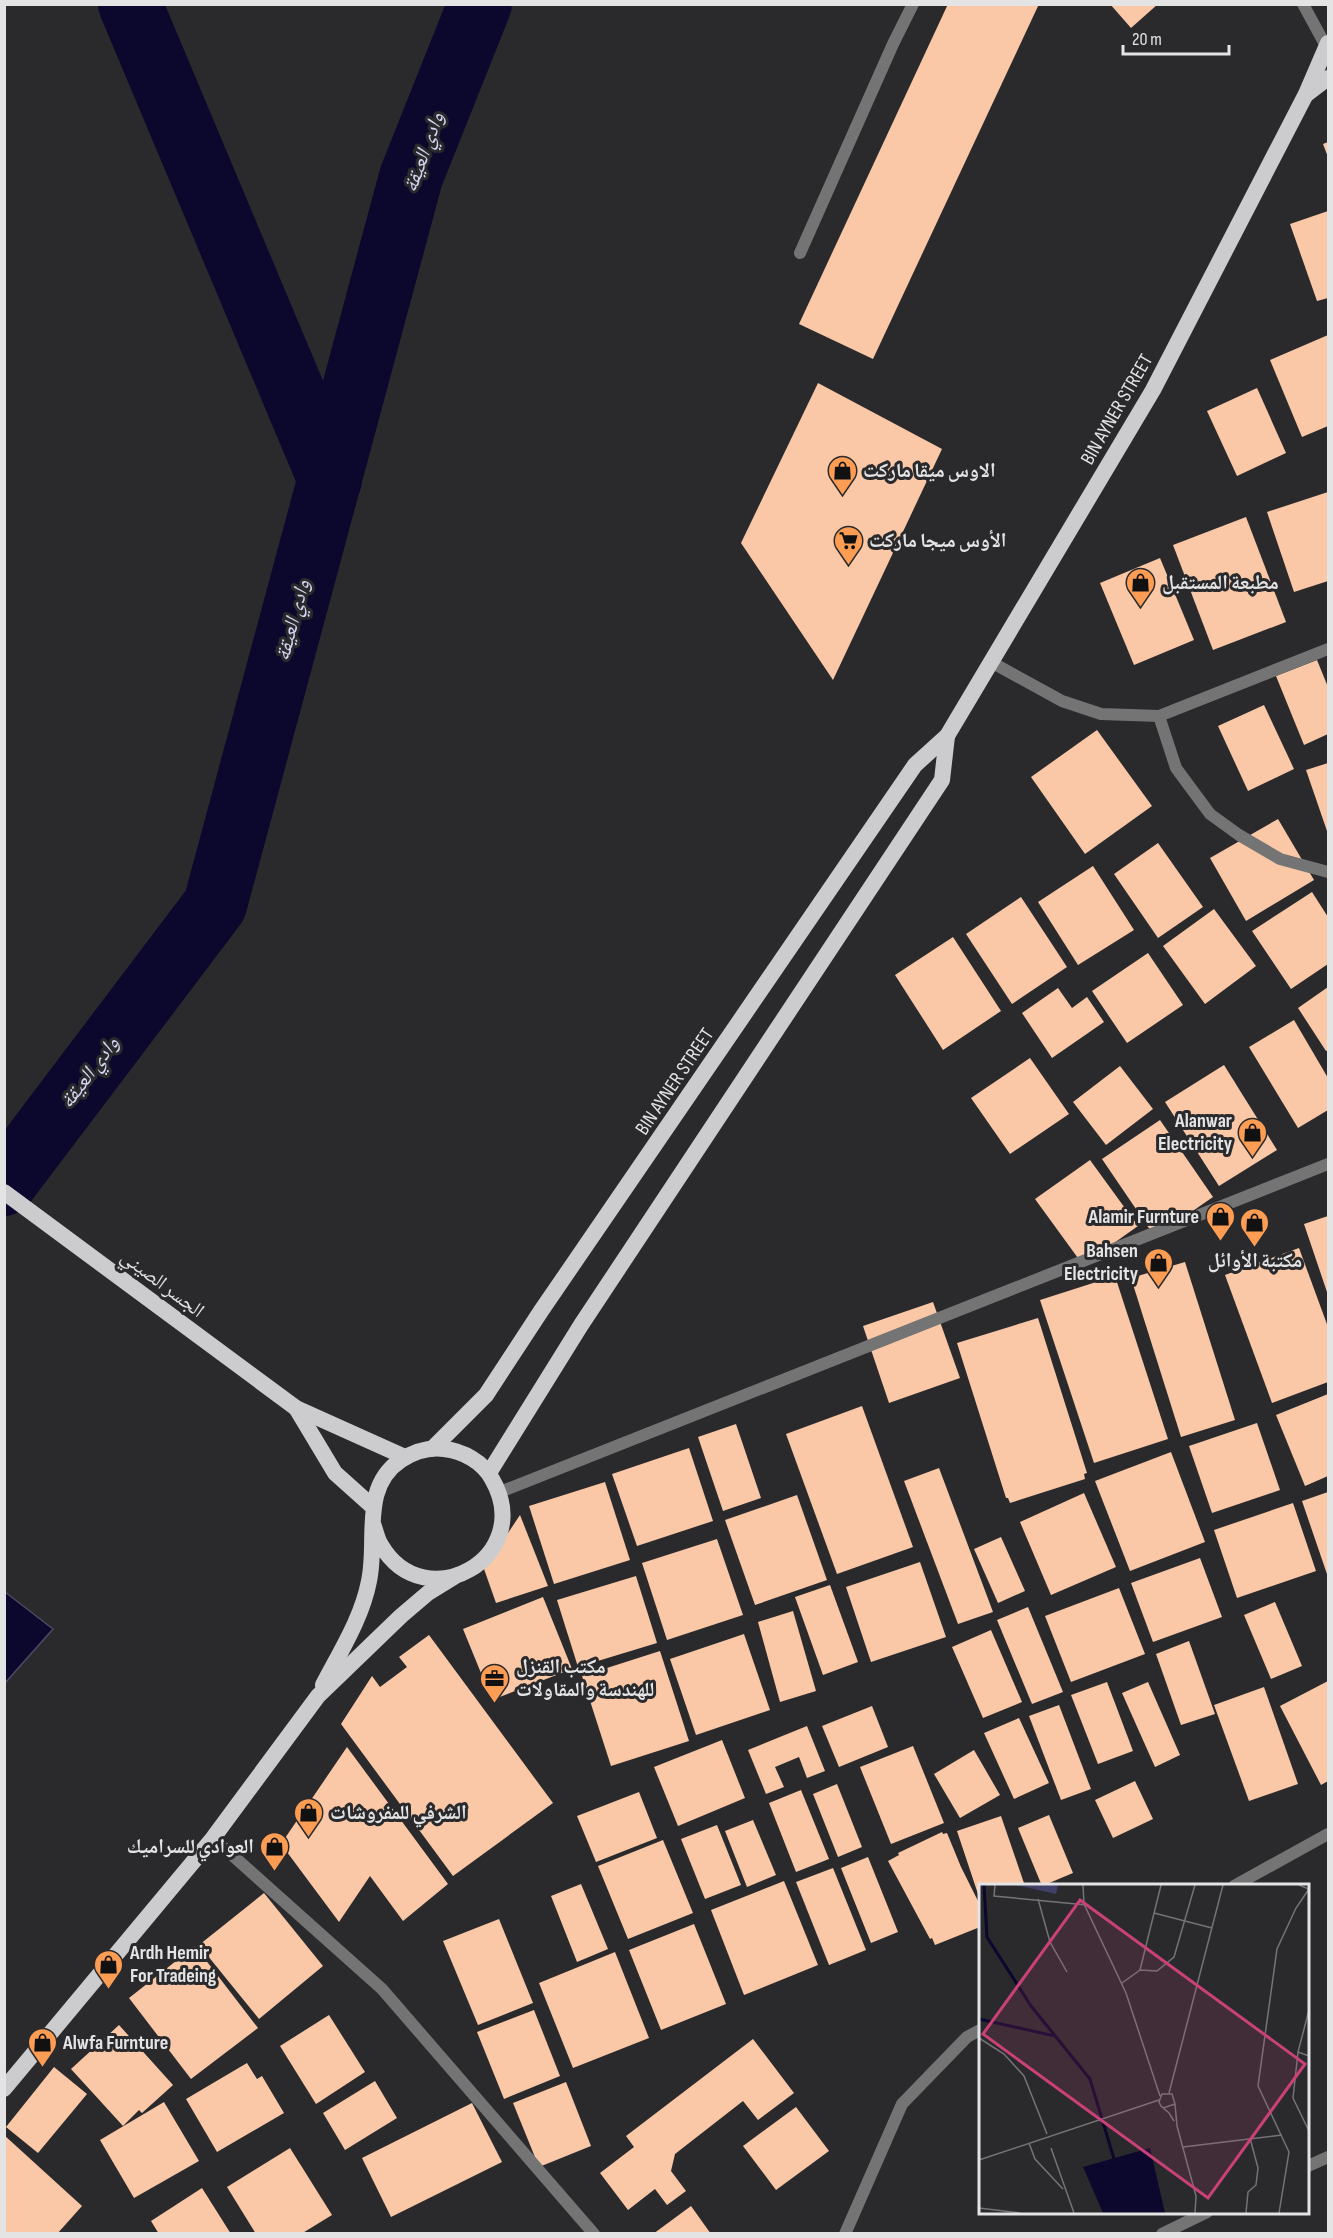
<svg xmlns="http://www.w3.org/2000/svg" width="1333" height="2238" viewBox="0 0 1333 2238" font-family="'Sofia Sans Condensed','Noto Naskh Arabic',sans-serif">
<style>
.water{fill:#0c072c;stroke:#4d4964;stroke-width:1.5}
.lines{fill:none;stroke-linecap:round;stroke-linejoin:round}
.river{stroke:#0c072c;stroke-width:64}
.building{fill:#fac8a6}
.minor{stroke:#747475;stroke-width:12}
.tertiary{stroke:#747475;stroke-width:12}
.trunk{stroke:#cccccf;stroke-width:16}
.labels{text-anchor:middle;stroke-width:6;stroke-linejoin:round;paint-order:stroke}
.street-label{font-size:20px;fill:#e4e4e5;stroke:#2a2a2d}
.poi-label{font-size:20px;font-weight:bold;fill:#e4e4e5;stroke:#2a2a2d;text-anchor:start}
.water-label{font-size:21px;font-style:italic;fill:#d4d6f3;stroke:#2a2a2d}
.inset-river{fill:none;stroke:#0c072c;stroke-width:3}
.inset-road{fill:none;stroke:#747477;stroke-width:1.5}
.view{fill:#c94177;fill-opacity:0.15;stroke:#c94177;stroke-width:3}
.inset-edge{fill:none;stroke:#e4e4e5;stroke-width:3}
</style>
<rect width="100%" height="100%" fill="#2a2a2d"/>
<!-- water -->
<polygon class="water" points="5,1592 53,1629 5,1683"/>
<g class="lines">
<!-- river -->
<g class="river">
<polyline points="130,4 330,480"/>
<polyline points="4,1184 215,905 411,177 480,4"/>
</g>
</g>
<!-- building -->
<g class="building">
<polygon points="948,4 1039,4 873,359 799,324"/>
<polygon points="1110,4 1158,4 1131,28"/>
<polygon points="1328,142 1328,157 1323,144"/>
<polygon points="1328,211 1328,298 1317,301 1290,224"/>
<polygon points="1328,335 1328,426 1302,437 1270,360"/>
<polygon points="818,383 942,449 833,680 741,543"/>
<polygon points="1257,388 1286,453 1237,476 1207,411"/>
<polygon points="1328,492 1328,581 1294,592 1267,512"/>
<polygon points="1246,517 1286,622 1213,650 1173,545"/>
<polygon points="1160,558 1194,640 1134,665 1100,583"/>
<polygon points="1317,660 1328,687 1328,734 1304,745 1276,676"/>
<polygon points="1264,705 1294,769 1248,791 1218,726"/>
<polygon points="1097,730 1152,806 1085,854 1031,777"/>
<polygon points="1328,763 1328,834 1306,770"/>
<polygon points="1278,819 1314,880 1246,921 1210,858"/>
<polygon points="1158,843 1203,907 1158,938 1114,874"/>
<polygon points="1093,866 1134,930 1078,965 1038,902"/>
<polygon points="1312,892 1328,917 1328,964 1291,989 1252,931"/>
<polygon points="1021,897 1067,967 1012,1004 966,934"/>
<polygon points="1214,909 1256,966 1205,1004 1163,946"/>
<polygon points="953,937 1001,1011 943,1050 895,975"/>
<polygon points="1148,953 1183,1005 1127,1043 1092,991"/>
<polygon points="1328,987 1328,1050 1326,1051 1298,1008"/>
<polygon points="1058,988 1072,1008 1087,997 1104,1022 1052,1058 1022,1013"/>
<polygon points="1294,1020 1328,1078 1328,1110 1298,1128 1249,1047"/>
<polygon points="1030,1058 1069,1114 1010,1154 971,1098"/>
<polygon points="1224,1065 1277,1150 1219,1186 1165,1102"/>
<polygon points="1120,1066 1153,1109 1106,1145 1073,1102"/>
<polygon points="1160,1120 1213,1197 1155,1237 1102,1159"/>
<polygon points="1090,1160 1138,1226 1083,1265 1035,1199"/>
<polygon points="1328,1216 1328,1295 1304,1224"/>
<polygon points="1299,1248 1328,1327 1328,1382 1272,1403 1225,1275"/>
<polygon points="1185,1262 1235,1420 1181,1437 1131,1278"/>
<polygon points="1115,1276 1168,1439 1094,1463 1040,1300"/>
<polygon points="933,1302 960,1378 889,1403 863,1326"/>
<polygon points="1038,1318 1087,1473 1084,1474 1085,1479 1010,1503 1008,1498 1006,1498 957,1343"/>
<polygon points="1328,1394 1328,1476 1305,1486 1276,1415"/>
<polygon points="862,1406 913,1547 837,1574 786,1434"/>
<polygon points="1257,1423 1280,1490 1212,1513 1189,1446"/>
<polygon points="736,1424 761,1498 723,1511 698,1437"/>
<polygon points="689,1448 713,1521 637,1546 612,1474"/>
<polygon points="1171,1452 1205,1542 1130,1571 1095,1481"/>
<polygon points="939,1468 993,1612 958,1624 904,1481"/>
<polygon points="605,1482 630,1560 554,1584 529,1506"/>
<polygon points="1328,1492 1328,1577 1302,1501"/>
<polygon points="1084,1493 1116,1567 1051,1595 1020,1522"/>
<polygon points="797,1495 827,1580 755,1605 725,1520"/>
<polygon points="1293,1503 1316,1571 1237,1598 1214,1530"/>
<polygon points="520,1515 548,1586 496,1603 484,1569"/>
<polygon points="1001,1537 1025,1591 998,1603 974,1549"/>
<polygon points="717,1539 743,1615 667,1640 642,1563"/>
<polygon points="1200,1558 1222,1617 1153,1642 1131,1583"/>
<polygon points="920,1562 946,1637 871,1662 846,1587"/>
<polygon points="636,1576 657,1643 578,1667 557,1600"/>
<polygon points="830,1585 858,1662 823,1675 795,1597"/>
<polygon points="1119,1588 1145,1654 1071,1682 1045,1616"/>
<polygon points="543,1597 572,1669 492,1700 463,1629"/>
<polygon points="1275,1602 1302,1666 1271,1679 1244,1615"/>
<polygon points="1028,1607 1063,1692 1032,1704 997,1620"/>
<polygon points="793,1611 816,1691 780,1702 758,1622"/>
<polygon points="991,1630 1022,1702 983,1718 952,1647"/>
<polygon points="744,1634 770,1710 696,1735 670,1659"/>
<polygon points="429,1635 553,1803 453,1876 341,1724 372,1676 380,1687 407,1667 399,1657"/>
<polygon points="1189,1641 1215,1714 1181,1725 1156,1654"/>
<polygon points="660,1651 689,1741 611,1766 582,1676"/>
<polygon points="1328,1681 1328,1781 1321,1785 1280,1706"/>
<polygon points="1107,1682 1133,1751 1098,1764 1071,1695"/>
<polygon points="1148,1682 1180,1755 1155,1767 1122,1693"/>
<polygon points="1264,1687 1298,1784 1249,1801 1214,1705"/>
<polygon points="1059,1705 1091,1789 1061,1800 1029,1716"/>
<polygon points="872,1706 888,1747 839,1767 822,1726"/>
<polygon points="1019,1718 1049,1783 1014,1799 984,1733"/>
<polygon points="807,1726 825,1771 807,1778 799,1757 775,1767 784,1787 766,1794 748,1750"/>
<polygon points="722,1740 745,1798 678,1826 654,1767"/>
<polygon points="913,1746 944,1823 891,1844 860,1767"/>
<polygon points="347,1747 448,1884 403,1921 370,1876 339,1922 281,1844"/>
<polygon points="974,1750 1000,1795 960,1818 934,1774"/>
<polygon points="1135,1781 1153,1819 1113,1838 1095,1800"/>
<polygon points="837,1784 862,1847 838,1857 813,1794"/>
<polygon points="801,1790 829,1859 796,1872 769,1803"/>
<polygon points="639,1792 657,1838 596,1862 577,1816"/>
<polygon points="1049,1815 1073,1873 1042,1886 1018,1828"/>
<polygon points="1001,1816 1025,1886 980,1886 980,1900 957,1831"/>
<polygon points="753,1820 776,1875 747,1887 725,1831"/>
<polygon points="717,1825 741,1885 705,1899 681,1839"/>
<polygon points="942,1832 943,1834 947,1833 961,1867 980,1905 980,1927 935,1945 932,1938 930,1939 888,1861 899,1855 898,1853"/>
<polygon points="663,1840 693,1913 628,1939 598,1866"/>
<polygon points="868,1857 898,1932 871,1943 841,1868"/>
<polygon points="833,1868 866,1950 829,1965 796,1882"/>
<polygon points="784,1881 818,1965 744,1995 711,1910"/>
<polygon points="581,1884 608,1949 577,1962 551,1896"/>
<polygon points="264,1893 323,1966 259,2019 199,1945"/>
<polygon points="499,1919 533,2003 478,2025 443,1941"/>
<polygon points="694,1924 726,2004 661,2030 629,1950"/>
<polygon points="195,1946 258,2028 191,2079 129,1998"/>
<polygon points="615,1952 649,2038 573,2068 539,1983"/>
<polygon points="534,2010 560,2076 504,2099 477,2032"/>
<polygon points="329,2015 365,2072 316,2104 280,2046"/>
<polygon points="119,2025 173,2085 142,2113 139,2110 123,2126 71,2069"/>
<polygon points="753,2039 794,2093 758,2120 743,2101 675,2154 671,2171 686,2191 667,2205 655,2189 628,2210 600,2173 634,2147 626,2136"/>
<polygon points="247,2063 257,2079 262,2076 284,2113 217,2152 186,2099"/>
<polygon points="54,2067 87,2094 38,2153 6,2127"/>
<polygon points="375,2081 397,2118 345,2150 323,2113"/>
<polygon points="566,2082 591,2146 539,2167 513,2103"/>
<polygon points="164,2102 199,2161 134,2198 100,2140"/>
<polygon points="472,2103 502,2162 391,2217 362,2158"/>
<polygon points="796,2107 829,2151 776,2190 743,2146"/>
<polygon points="4,2135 82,2206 57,2234 4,2234"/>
<polygon points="290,2148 332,2215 301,2234 256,2234 227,2187"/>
<polygon points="202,2188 231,2234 159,2234 151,2221"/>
<polygon points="691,2206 711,2234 653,2234"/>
</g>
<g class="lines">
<!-- minor -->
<g class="minor">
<polyline points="1303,4 1328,50"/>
<polyline points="800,253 893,44 913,4"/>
<polyline points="991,662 1062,701 1101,714 1159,716 1328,649"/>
<polyline points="1159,716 1176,768 1210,814 1239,835 1280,859 1328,872"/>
<polyline points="213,1838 382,1989 594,2234"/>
<polyline points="1234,1886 1328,1834"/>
<polyline points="1308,2166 1328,2157"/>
<polyline points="845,2234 902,2104 967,2037 980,2030"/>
<polyline points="1162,2234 1207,2212"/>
</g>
<!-- tertiary -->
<polyline class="tertiary" points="500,1492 1328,1164"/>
<!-- trunk -->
<g class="trunk">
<polyline points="1307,94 1328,78"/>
<polyline points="4,1192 296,1408 405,1457"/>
<polyline points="296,1408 335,1473 373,1507"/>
<polyline points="433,1448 486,1395 541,1311 915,765 947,736 1153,390 1306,94 1328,43"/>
<polyline points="489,1473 581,1325 942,780 947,736"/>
<path d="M 323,1685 C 340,1652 362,1618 369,1581 C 378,1540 360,1487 401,1460 C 415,1451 428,1447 444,1449 C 463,1451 483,1462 492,1479 C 537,1557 425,1620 381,1545 C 377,1539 376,1531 373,1524"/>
<polyline points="4,2089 213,1838 318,1696 401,1616 428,1593 454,1577"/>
</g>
</g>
<!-- icons -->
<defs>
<symbol id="shop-pin" viewBox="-11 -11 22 30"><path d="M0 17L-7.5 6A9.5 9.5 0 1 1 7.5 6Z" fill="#fd9d54" stroke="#2a2a2d"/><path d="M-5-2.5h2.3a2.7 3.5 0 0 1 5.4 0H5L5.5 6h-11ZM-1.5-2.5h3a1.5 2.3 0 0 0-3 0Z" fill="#111"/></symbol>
<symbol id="supermarket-pin" viewBox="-11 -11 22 30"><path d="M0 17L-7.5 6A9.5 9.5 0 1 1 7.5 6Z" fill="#fd9d54" stroke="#2a2a2d"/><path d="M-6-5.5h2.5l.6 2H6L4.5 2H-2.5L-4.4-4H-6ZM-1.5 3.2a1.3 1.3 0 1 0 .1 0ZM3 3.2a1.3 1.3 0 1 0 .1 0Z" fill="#111"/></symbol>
<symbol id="office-pin" viewBox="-11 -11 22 30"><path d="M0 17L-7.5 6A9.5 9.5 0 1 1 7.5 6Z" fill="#fd9d54" stroke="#2a2a2d"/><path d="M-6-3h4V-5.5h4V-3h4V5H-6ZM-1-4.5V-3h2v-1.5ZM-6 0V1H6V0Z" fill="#111"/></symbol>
</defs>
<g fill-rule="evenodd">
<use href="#shop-pin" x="826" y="454" width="33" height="45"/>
<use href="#supermarket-pin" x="832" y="524" width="33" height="45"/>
<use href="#shop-pin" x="1124" y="566" width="33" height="45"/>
<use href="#shop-pin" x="1236" y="1116" width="33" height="45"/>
<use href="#shop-pin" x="1204" y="1200" width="33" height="45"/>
<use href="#shop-pin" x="1238" y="1206" width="33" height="45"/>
<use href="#shop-pin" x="1142" y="1246" width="33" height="45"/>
<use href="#office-pin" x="478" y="1662" width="33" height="45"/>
<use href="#shop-pin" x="292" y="1796" width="33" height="45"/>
<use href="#shop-pin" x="258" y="1830" width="33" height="45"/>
<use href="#shop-pin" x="92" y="1948" width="33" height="45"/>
<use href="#shop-pin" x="26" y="2026" width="33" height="45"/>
</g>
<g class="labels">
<!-- street labels -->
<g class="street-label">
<text transform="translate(1116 409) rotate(-60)" y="7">BIN AYNER STREET</text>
<text transform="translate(674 1081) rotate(-56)" y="7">BIN AYNER STREET</text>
<text transform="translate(163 1283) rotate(37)" y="7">الجسر الصيني</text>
</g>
<!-- poi labels -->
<g class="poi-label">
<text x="863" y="477">الاوس ميقا ماركت</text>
<text x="869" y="547">الأوس ميجا ماركت</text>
<text x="1162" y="589">مطبعة المستقبل</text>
<text x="1232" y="1127" text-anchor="end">Alanwar<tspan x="1232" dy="23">Electricity</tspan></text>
<text x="1199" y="1223" text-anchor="end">Alamir Furnture</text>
<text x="1138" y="1257" text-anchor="end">Bahsen<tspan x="1138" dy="23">Electricity</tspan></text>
<text x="1255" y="1267" text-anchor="middle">مكتبة الأوائل</text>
<text x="516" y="1673">مكتب القنزل<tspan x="516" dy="23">للهندسة والمقاولات</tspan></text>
<text x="330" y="1819">الشرفي للمفروشات</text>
<text x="254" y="1853" text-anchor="end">العوادي للسراميك</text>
<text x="130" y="1959">Ardh Hemir<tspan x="130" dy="23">For Tradeing</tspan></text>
<text x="63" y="2049">Alwfa Furnture</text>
</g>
<!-- water labels -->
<g class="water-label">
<text transform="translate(423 152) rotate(-70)" y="7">وادي العيقة</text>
<text transform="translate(292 620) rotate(-75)" y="7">وادي العيقة</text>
<text transform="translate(89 1072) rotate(-53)" y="7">وادي العيقة</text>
</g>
</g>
<!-- overview -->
<g transform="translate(979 1884)">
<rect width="330" height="330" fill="#2a2a2d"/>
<path d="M 37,1 L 79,1 L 77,10 Z" fill="#3f3f68"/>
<path d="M 171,264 L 186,329 L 124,329 L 104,283 Z" fill="#0c072c"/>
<path class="inset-river" d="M 5,1 L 8,53 L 52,122 L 111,195 L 135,275M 0,135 L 76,152"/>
<path class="inset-road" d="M 16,1 L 15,12 L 108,21M 104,1 L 105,20 L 147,109 L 181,212M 59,15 L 71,58 L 88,88M 175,29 L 233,44M 161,86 L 178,87 L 195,73 L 216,1M 143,99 L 161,86 L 182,1M 330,126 L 319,168 L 330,172M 0,154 L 25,170 L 45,192 L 68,250M 319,168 L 314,214 L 330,247M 190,209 L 244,1M 196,220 L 198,242 L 217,312 L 216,329M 184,224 L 196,220 L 193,210 L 183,210 L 180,218 L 182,222 L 190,229 L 195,237M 50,259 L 56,275 L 84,305M 204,263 L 303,251M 72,264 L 95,329M 0,276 L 180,216M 0,324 L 41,329M 267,329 L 269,308 L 277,301 L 279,284 L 271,254M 300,329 L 310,268 L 279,202 L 298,65 L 317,24 L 330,5 L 320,1"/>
<path class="view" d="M 101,16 L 326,180 L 229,314 L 4,150 Z"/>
<rect width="330" height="330" class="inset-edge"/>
</g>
<!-- border -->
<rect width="1333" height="2238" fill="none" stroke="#e4e4e5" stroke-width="12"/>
<!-- scale -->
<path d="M1123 45v9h106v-9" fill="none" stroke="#e4e4e5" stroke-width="3"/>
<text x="1132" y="45" font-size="18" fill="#e4e4e5" stroke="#2a2a2d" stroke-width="4.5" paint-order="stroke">20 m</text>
</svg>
